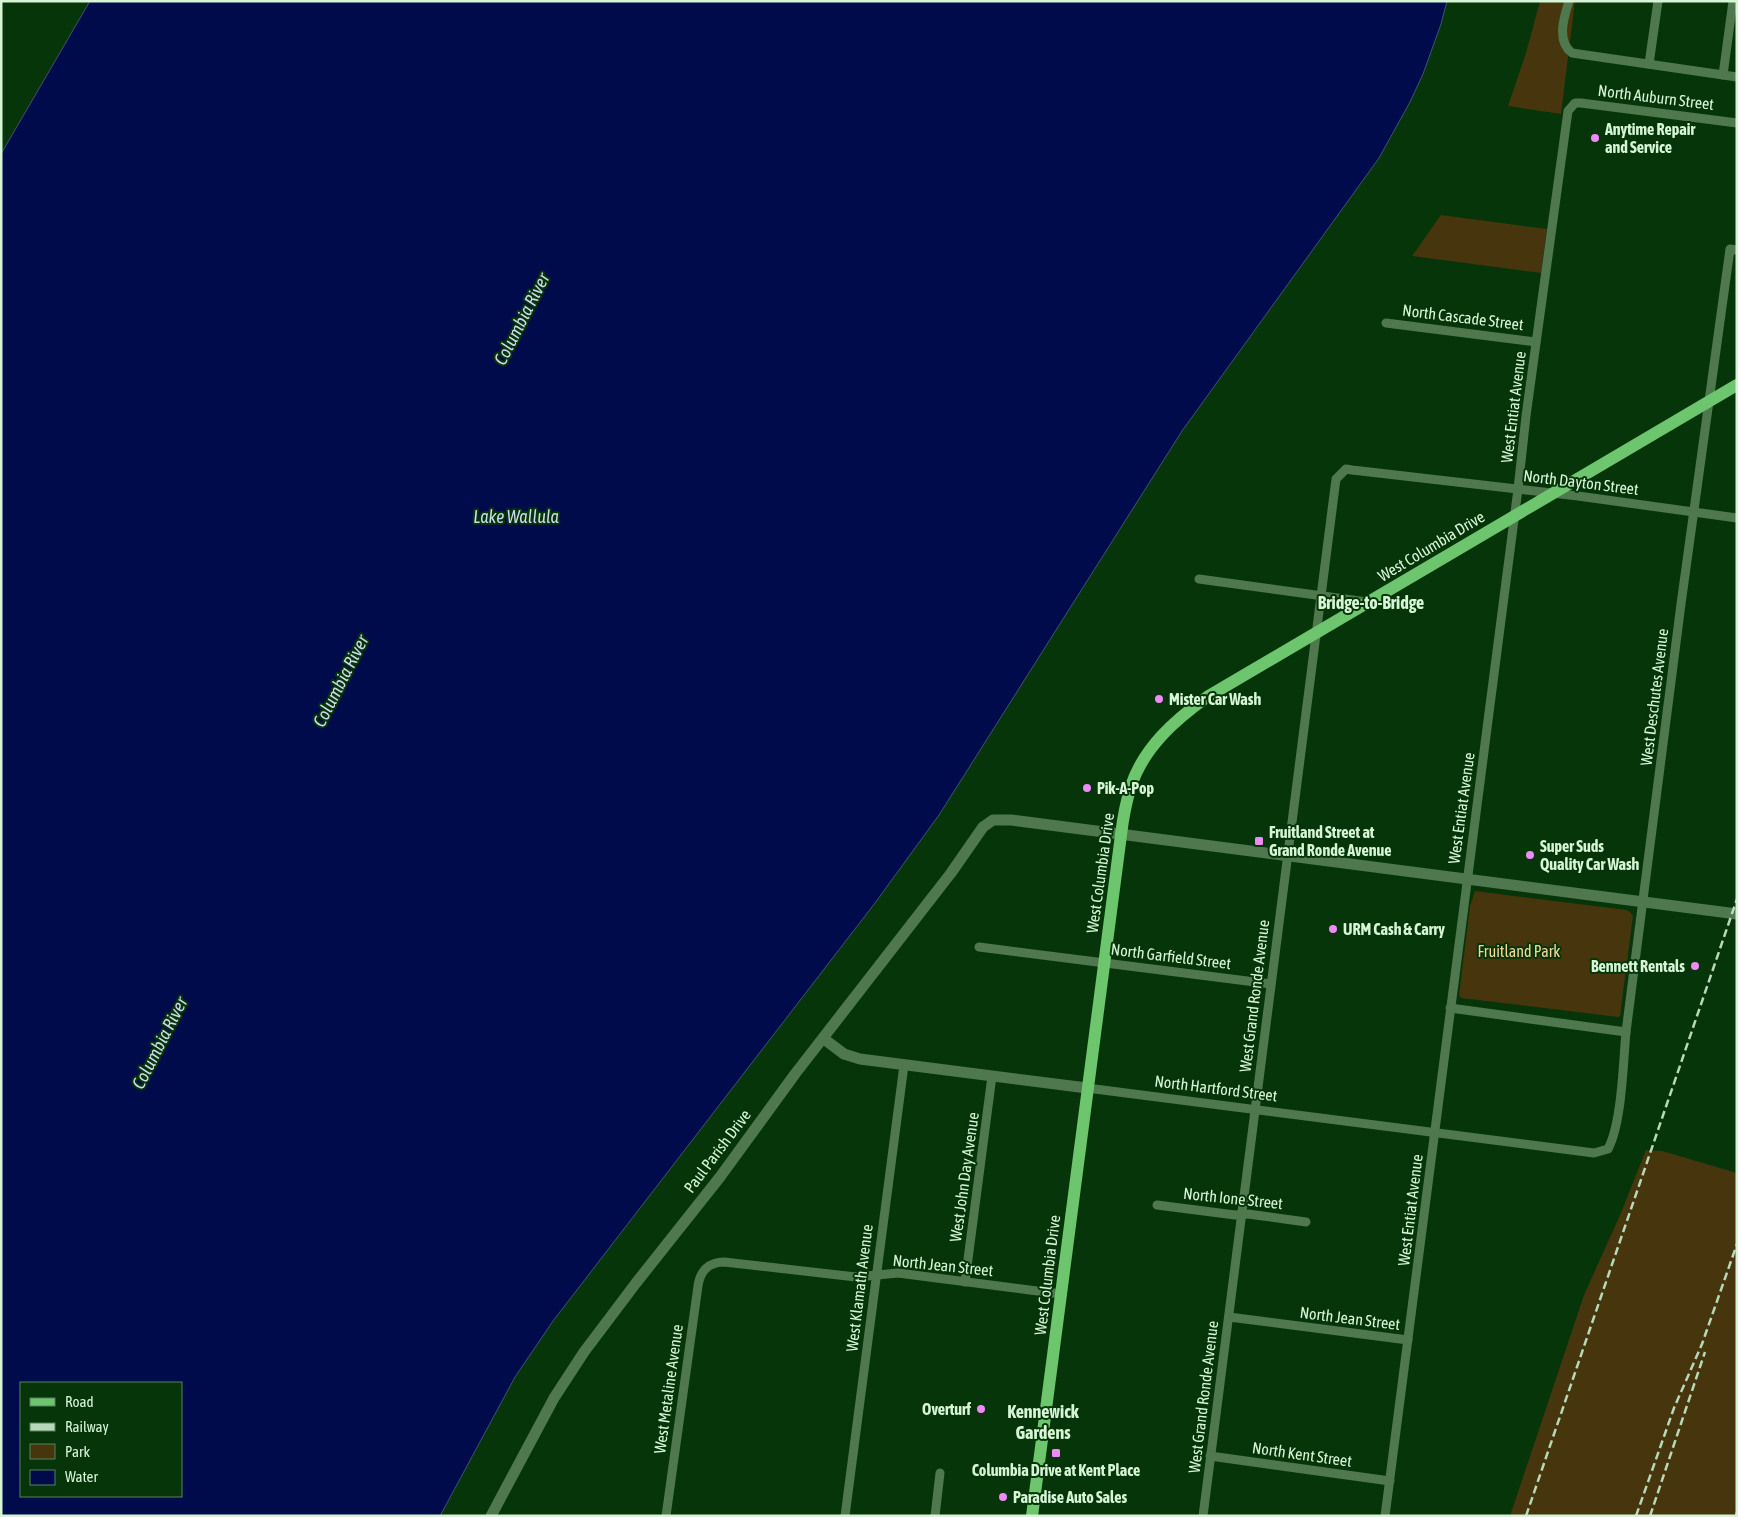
<svg xmlns="http://www.w3.org/2000/svg" width="1738" height="1517" viewBox="0 0 1738 1517" font-family="'Asap Condensed',sans-serif">
<style>
.green{fill:#46350d}
.water{fill:#000b4b;stroke:#405174;fill-rule:evenodd}
.lines{fill:none;stroke-linecap:round;stroke-linejoin:round}
.minor{stroke:#4f784e;stroke-width:9}
.tertiary{stroke:#4f784e;stroke-width:11}
.primary{stroke:#6dc56d;stroke-width:12}
.rail{stroke:#b7d9b7;stroke-width:2.5;stroke-dasharray:8 4;stroke-linecap:butt}
.poi-dot{fill:#ee8bf8;stroke:#06350a;stroke-width:2}
.labels{text-anchor:middle;stroke-width:4;stroke-linejoin:round;paint-order:stroke}
.street-label{font-size:16px;fill:#d6f5d5;stroke:#06350a}
.poi-label{font-size:16px;font-weight:bold;fill:#d6f5d5;stroke:#06350a;text-anchor:start}
.park-label{font-size:16px;fill:#f7d798;stroke:#06350a}
.water-label{font-size:18px;font-style:italic;fill:#cfd9ed;stroke:#06350a}
.neighbourhood-label{font-size:18px;font-weight:bold;fill:#d6f5d5;stroke:#06350a}
</style>
<rect width="100%" height="100%" fill="#06350a"/>
<!-- green -->
<g class="green">
<polygon points="1540,1 1575,1 1561,114 1508,106 1526,53"/>
<polygon points="1441,215 1547,229 1541,273 1412,256"/>
<polygon points="1475,891 1627,910 1631,913 1633,916 1620,1016 1618,1017 1461,998 1459,995 1470,906"/>
<polygon points="1646,1150 1662,1151 1737,1173 1737,1516 1510,1516 1584,1295 1620,1215"/>
</g>
<!-- water -->
<path class="water" d="M 90,1 L 1447,1 L 1441,24 L 1423,74 L 1410,102 L 1379,158 L 1182,431 L 939,815 L 875,903 L 553,1321 L 515,1377 L 440,1516 L 1,1516 L 1,154 ZM 21,1383 L 181,1383 L 181,1496 L 21,1496 Z"/>
<g class="lines">
<!-- minor -->
<g class="minor">
<path d="M 1569,1 C 1564,17 1556,41 1572,53 L 1737,77"/>
<polyline points="1649,64 1658,1"/>
<polyline points="1723,75 1733,1"/>
<polyline points="1386,323 1536,342"/>
<polyline points="1199,579 1367,602"/>
<polyline points="979,947 1271,984"/>
<polyline points="1450,1008 1626,1032"/>
<path d="M 1087,1088 L 1594,1153 L 1608,1149 C 1622,1123 1623,1063 1626,1032 L 1681,604 L 1730,249 L 1737,250"/>
<polyline points="1157,1205 1235,1215 1248,1214 1306,1222"/>
<polyline points="965,1282 992,1076"/>
<polyline points="1229,1317 1408,1340"/>
<polyline points="1210,1456 1390,1481"/>
<path d="M 666,1516 L 698,1286 C 700,1271 709,1262 724,1262 L 856,1277 L 898,1273 L 1061,1294"/>
<polyline points="845,1516 904,1065"/>
<polyline points="935,1516 940,1473"/>
<polyline points="1203,1516 1336,479 1346,469 1352,470 1578,496 1737,518"/>
<polyline points="1385,1516 1518,489 1526,416 1568,111 1575,103 1581,103 1737,123"/>
</g>
<!-- tertiary -->
<g class="tertiary">
<polyline points="824,1039 844,1054 860,1059 1087,1088"/>
<polyline points="491,1516 554,1398 584,1352 636,1283 720,1177 795,1074 951,873 983,827 993,820 1011,820 1737,914"/>
</g>
<!-- primary -->
<path class="primary" d="M 1032,1516 L 1121,835 C 1123,818 1126,802 1131,786 C 1144,747 1175,720 1207,697 L 1737,385"/>
<!-- rail -->
<g class="rail">
<polyline points="1526,1516 1737,899"/>
<polyline points="1636,1516 1674,1408 1702,1344 1737,1244"/>
<polyline points="1650,1516 1705,1352"/>
<polyline points="1736,1516 1737,1512"/>
</g>
</g>
<!-- markers -->
<g class="poi-dot">
<circle cx="1595" cy="138" r="5"/>
<circle cx="1159" cy="699" r="5"/>
<circle cx="1087" cy="788" r="5"/>
<rect x="1254" y="836" width="10" height="10" rx="2.5"/>
<circle cx="1530" cy="855" r="5"/>
<circle cx="1333" cy="929" r="5"/>
<circle cx="1695" cy="966" r="5"/>
<circle cx="981" cy="1409" r="5"/>
<rect x="1051" y="1448" width="10" height="10" rx="2.5"/>
<circle cx="1003" cy="1497" r="5"/>
</g>
<g class="labels">
<!-- street labels -->
<g class="street-label">
<text transform="translate(1656 97) rotate(7)" y="6">North Auburn Street</text>
<text transform="translate(1463 317) rotate(7)" y="6">North Cascade Street</text>
<text transform="translate(1513 407) rotate(-83)" y="6">West Entiat Avenue</text>
<text transform="translate(1581 482) rotate(7)" y="6">North Dayton Street</text>
<text transform="translate(1431 546) rotate(-31)" y="6">West Columbia Drive</text>
<text transform="translate(1654 697) rotate(-83)" y="6">West Deschutes Avenue</text>
<text transform="translate(1461 808) rotate(-82)" y="6">West Entiat Avenue</text>
<text transform="translate(1100 873) rotate(-82)" y="6">West Columbia Drive</text>
<text transform="translate(1171 956) rotate(7)" y="6">North Garfield Street</text>
<text transform="translate(1254 996) rotate(-83)" y="6">West Grand Ronde Avenue</text>
<text transform="translate(1216 1088) rotate(7)" y="6">North Hartford Street</text>
<text transform="translate(717 1151) rotate(-53)" y="6">Paul Parish Drive</text>
<text transform="translate(964 1177) rotate(-82)" y="6">West John Day Avenue</text>
<text transform="translate(1233 1198) rotate(6)" y="6">North Ione Street</text>
<text transform="translate(1410 1210) rotate(-83)" y="6">West Entiat Avenue</text>
<text transform="translate(943 1265) rotate(6)" y="6">North Jean Street</text>
<text transform="translate(1047 1275) rotate(-83)" y="6">West Columbia Drive</text>
<text transform="translate(859 1288) rotate(-83)" y="6">West Klamath Avenue</text>
<text transform="translate(1350 1318) rotate(7)" y="6">North Jean Street</text>
<text transform="translate(668 1389) rotate(-82)" y="6">West Metaline Avenue</text>
<text transform="translate(1203 1397) rotate(-83)" y="6">West Grand Ronde Avenue</text>
<text transform="translate(1302 1454) rotate(8)" y="6">North Kent Street</text>
</g>
<!-- poi labels -->
<g class="poi-label">
<text x="1605" y="135">Anytime Repair<tspan x="1605" dy="18">and Service</tspan></text>
<text x="1169" y="705">Mister Car Wash</text>
<text x="1097" y="794">Pik-A-Pop</text>
<text x="1269" y="838">Fruitland Street at<tspan x="1269" dy="18">Grand Ronde Avenue</tspan></text>
<text x="1540" y="852">Super Suds<tspan x="1540" dy="18">Quality Car Wash</tspan></text>
<text x="1343" y="935">URM Cash &amp; Carry</text>
<text x="1685" y="972" text-anchor="end">Bennett Rentals</text>
<text x="971" y="1415" text-anchor="end">Overturf</text>
<text x="1056" y="1476" text-anchor="middle">Columbia Drive at Kent Place</text>
<text x="1013" y="1503">Paradise Auto Sales</text>
</g>
<!-- park labels -->
<g class="park-label">
<text x="1519" y="957">Fruitland Park</text>
</g>
<!-- water labels -->
<g class="water-label">
<text transform="translate(522 319) rotate(-63)" y="6">Columbia River</text>
<text x="516" y="523">Lake Wallula</text>
<text transform="translate(341 681) rotate(-63)" y="6">Columbia River</text>
<text transform="translate(160 1043) rotate(-63)" y="6">Columbia River</text>
</g>
<!-- neighbourhood labels -->
<g class="neighbourhood-label">
<text x="1371" y="609">Bridge-to-Bridge</text>
<text x="1043" y="1418">Kennewick<tspan x="1043" dy="21">Gardens</tspan></text>
</g>
</g>
<!-- border -->
<rect width="1738" height="1517" fill="none" stroke="#d6f5d5" stroke-width="5"/>
<!-- legend -->
<rect x="20" y="1382" width="162" height="115" fill="#06350a" stroke="#59825b"/>
<rect x="30" y="1398" width="25" height="8" fill="#6dc56d" stroke="#59825b"/>
<text x="65" y="1407" font-size="15" fill="#d6f5d5">Road</text>
<rect x="30" y="1423" width="25" height="8" fill="#b7d9b7" stroke="#59825b"/>
<text x="65" y="1432" font-size="15" fill="#d6f5d5">Railway</text>
<rect x="30" y="1444" width="25" height="15" fill="#46350d" stroke="#59825b"/>
<text x="65" y="1457" font-size="15" fill="#d6f5d5">Park</text>
<rect x="30" y="1470" width="25" height="15" fill="#000b4b" stroke="#59825b"/>
<text x="65" y="1482" font-size="15" fill="#d6f5d5">Water</text>
</svg>
